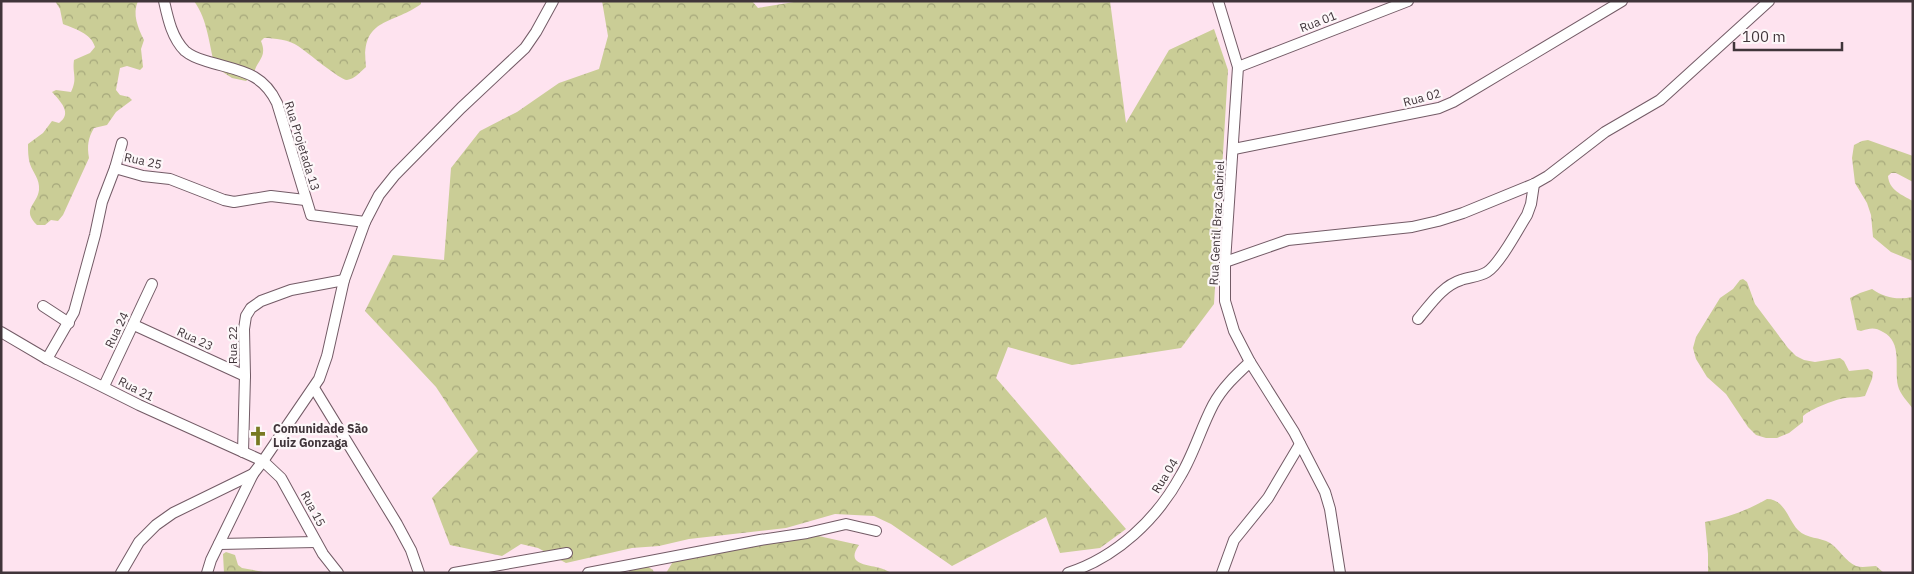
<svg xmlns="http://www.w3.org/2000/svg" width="1914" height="574" viewBox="0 0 1914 574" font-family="'IBM Plex Sans',sans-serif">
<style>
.forest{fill:url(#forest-crowns)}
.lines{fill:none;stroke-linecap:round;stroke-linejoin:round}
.minor-casing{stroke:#735b66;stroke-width:12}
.minor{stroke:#fff;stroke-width:10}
.labels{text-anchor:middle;stroke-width:4.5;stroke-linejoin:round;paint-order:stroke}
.street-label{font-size:12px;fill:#40353a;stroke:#fdf7f9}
.poi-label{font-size:12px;font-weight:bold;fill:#40353a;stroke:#fdf7f9;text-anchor:start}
</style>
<defs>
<pattern id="forest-crowns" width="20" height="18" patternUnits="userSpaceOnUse" patternTransform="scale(1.25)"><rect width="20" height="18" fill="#cacd96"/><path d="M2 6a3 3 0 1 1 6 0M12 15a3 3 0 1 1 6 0" fill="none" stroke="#a5a77b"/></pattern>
</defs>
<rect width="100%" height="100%" fill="#fee3ef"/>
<!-- forest -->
<g class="forest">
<path d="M 55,1 L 138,1 C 132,14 138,28 144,40 L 141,49 L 143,67 L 140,70 L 127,66 L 120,68 L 116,90 L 120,95 L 129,97 L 132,100 L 116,112 L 107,125 L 94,128 C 88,138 87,146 89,158 L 63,215 L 58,221 L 51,220 L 45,225 L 37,225 C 21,209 37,205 39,190 C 40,179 33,173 30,164 C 28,158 28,150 28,144 L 43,133 L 52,121 L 59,123 C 73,113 60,101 52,92 L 56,90 L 71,92 C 78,78 72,74 74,60 L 90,53 L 95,47 C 91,33 75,29 63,24 L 60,9 Z"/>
<path d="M 194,1 L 421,1 L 421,4 C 393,25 360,17 366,67 C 360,72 355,79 347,80 C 340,80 306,51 298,46 C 290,40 274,38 264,38 L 261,41 C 268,58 256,60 254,74 L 246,81 L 232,78 L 215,67 C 209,45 208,20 194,1 Z"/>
<polygon points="602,1 752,1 758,8 800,1 1110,1 1126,123 1169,50 1214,29 1228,70 1214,304 1181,348 1072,365 1008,347 996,378 1126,529 1100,548 1060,553 1046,517 952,566 891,524 874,516 835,514 786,528 689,539 659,546 632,548 566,563 538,548 521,544 502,556 450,545 432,498 478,451 436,387 365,311 393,255 444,260 451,168 480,131 517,112 559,83 599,69 608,36"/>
<path d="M 1868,140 L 1913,156 L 1913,182 L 1896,173 L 1891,173 L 1888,176 C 1889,190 1902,195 1913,201 L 1913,261 L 1891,252 L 1873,237 L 1871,215 L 1867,203 L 1855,183 L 1852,158 L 1854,145 L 1862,141 Z"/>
<path d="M 1743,279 L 1747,282 L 1755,304 L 1788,348 L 1796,356 L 1804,360 L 1815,362 L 1840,358 L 1844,361 L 1849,371 L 1868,369 L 1873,372 L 1872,379 L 1865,396 C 1858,398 1852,397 1845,398 C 1833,400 1811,409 1803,416 L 1803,422 L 1789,433 L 1777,438 L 1766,438 L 1756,435 L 1748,427 L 1726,394 L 1707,377 L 1696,359 L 1693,348 L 1696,337 L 1720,298 L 1733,289 L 1740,280 Z"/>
<path d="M 1872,289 C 1885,298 1897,300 1913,297 L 1913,409 C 1908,402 1900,394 1898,386 C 1894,368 1903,342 1883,332 C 1875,327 1870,328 1861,331 L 1857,330 L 1850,298 L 1860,293 Z"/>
<path d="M 1767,499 C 1785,499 1788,520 1798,530 C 1807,539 1820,537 1830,543 C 1839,549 1846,562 1856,566 C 1863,568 1869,566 1876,566 L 1884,573 L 1708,573 L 1708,554 L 1705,522 C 1727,518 1748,510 1767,499 Z"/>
<path d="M 805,533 L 859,545 C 845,565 867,564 880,568 C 884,569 888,571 891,573 L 666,573 L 674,560 Z"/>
<polygon points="226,552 235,555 238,565 242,568 269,573 224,573 223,554"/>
<polygon points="644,564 653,570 654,573 628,573 632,568"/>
</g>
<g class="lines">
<defs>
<g id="minor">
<path d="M 164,1 C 168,19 172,38 185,51 C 191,56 199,59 206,61 C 238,71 262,71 277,103 L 311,215 L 365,222"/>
<polyline points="1218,1 1238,67 1225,262 1225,301 1234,331 1250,362 1294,432 1325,492 1330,509 1340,573"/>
<polyline points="1238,67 1408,1"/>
<polyline points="1234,149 1439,108 1453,102 1622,1"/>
<polyline points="115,168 122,143"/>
<polyline points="1225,262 1288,240 1412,227 1438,221 1463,213 1534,184 1548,176 1605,132 1660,100 1769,1"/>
<polyline points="43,306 69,323"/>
<path d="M 1418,319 C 1430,305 1442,286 1461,280 C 1469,277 1479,277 1487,272 C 1500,264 1518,229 1527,215 L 1531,204 L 1534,184"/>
<polyline points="134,325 245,376"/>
<polyline points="1,332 47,359 139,405 263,461 281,478 323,554 338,573"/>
<polyline points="47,359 74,312 95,235 102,202 115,168 143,176 170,179 224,200 234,202 271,196 305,200"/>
<polyline points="104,386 152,284"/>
<polyline points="314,388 397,524 411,550 419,573"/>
<polyline points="243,452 245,376 244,329 246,316 251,308 261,301 291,290 344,280"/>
<polyline points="219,544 316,542"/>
<polyline points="121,573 139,542 156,525 173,513 253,474 263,461 319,379 327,356 344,280 365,222 379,195 395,175 461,108 525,48 536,32 553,1"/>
<polyline points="207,573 211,560 253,474"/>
<polyline points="454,573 567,553"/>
<polyline points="588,573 760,540 807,533 846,524 876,531"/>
<path d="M 1068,573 C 1117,557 1157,519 1181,475 C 1194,453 1201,428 1213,405 C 1222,388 1236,375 1250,362"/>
<polyline points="1222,573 1234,540 1268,498 1300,444"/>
</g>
</defs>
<!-- minor casing -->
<use href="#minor" class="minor-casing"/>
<!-- minor -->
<use href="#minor" class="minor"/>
</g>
<!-- icons -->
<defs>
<symbol id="church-bare" viewBox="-9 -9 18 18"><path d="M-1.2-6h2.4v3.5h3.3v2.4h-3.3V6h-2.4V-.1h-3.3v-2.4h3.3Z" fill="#787a22" stroke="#fdf7f9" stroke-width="2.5" paint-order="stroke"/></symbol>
</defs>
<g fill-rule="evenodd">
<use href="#church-bare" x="244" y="422" width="28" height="28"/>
</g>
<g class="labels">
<!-- street labels -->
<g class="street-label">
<text transform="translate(1318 22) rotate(-21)" y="4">Rua 01</text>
<text transform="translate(1422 98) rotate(-15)" y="4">Rua 02</text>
<text transform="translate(302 146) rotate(73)" y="4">Rua Projetada 13</text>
<text transform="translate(143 161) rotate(12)" y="4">Rua 25</text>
<text transform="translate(1217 223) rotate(-87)" y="4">Rua Gentil Braz Gabriel</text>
<text transform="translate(117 330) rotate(-64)" y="4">Rua 24</text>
<text transform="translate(195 339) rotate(25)" y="4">Rua 23</text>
<text transform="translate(233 345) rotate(-90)" y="4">Rua 22</text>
<text transform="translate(136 389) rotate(27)" y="4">Rua 21</text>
<text transform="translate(1165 476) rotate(-58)" y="4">Rua 04</text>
<text transform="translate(313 509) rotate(62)" y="4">Rua 15</text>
</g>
<!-- poi labels -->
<g class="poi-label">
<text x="273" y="433">Comunidade São<tspan x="273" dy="14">Luiz Gonzaga</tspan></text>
</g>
</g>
<!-- border -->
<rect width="1914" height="574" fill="none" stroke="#40353a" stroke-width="5"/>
<!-- scale -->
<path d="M1734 42v8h108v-8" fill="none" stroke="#40353a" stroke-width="2.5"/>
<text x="1742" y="42" font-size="15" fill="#40353a" stroke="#fdf7f9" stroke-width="4" paint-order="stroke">100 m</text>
</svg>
